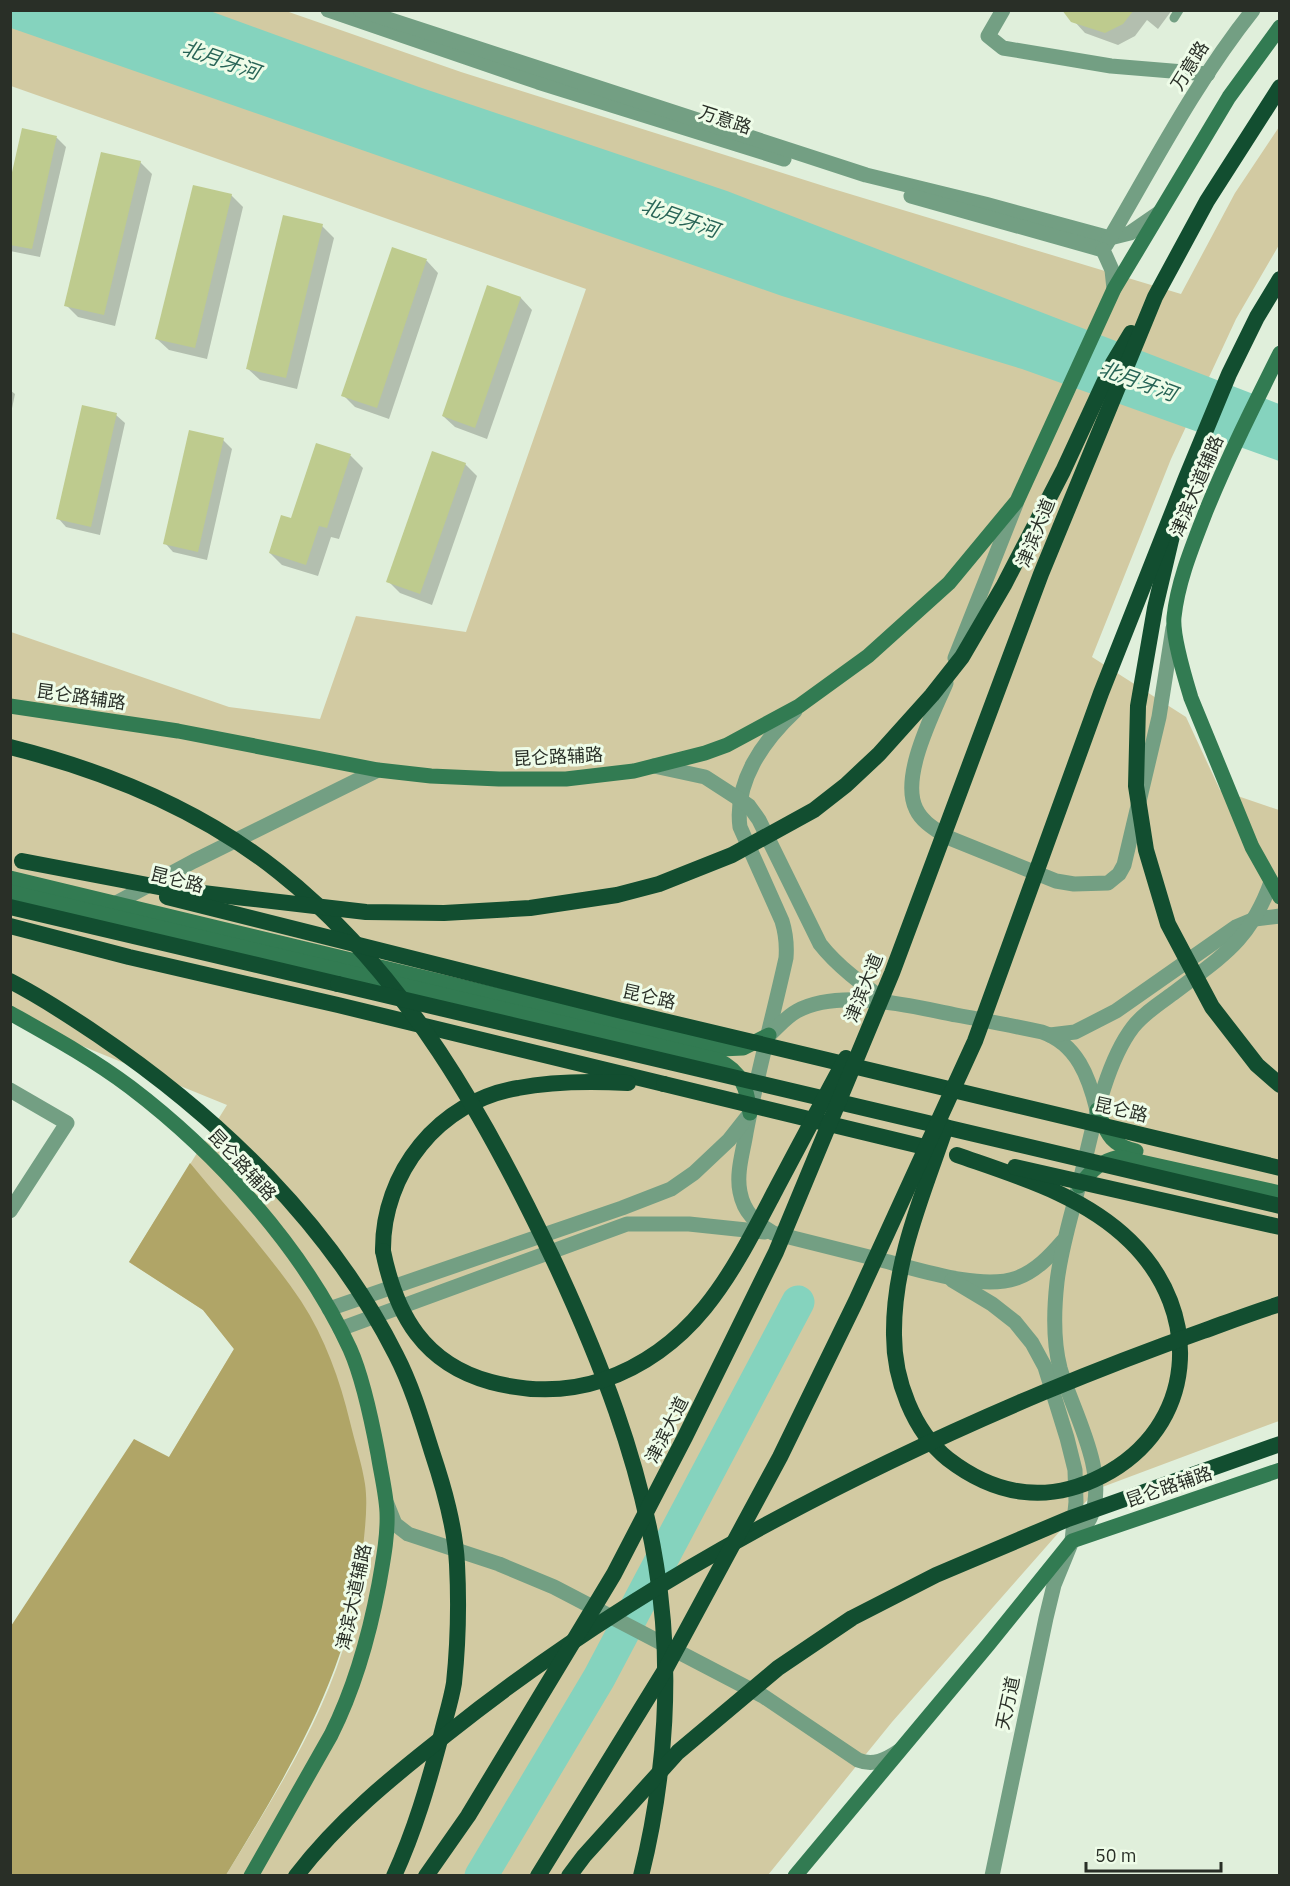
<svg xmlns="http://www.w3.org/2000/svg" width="1290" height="1886" viewBox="0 0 1290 1886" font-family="'IBM Plex Sans','Noto Sans SC',sans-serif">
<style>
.green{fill:#d2caa2}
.forest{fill:#b0a567}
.water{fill:#85d3be}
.shadow{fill:#0003}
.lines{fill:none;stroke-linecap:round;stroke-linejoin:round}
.river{stroke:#85d3be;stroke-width:33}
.building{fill:#becb8e}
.service{stroke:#739f83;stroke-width:9}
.minor{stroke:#739f83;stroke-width:15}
.tertiary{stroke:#739f83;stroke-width:15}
.secondary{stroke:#327b52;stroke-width:15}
.trunk{stroke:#124e30;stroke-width:16}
.trunk-bridge{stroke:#124e30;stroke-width:16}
.labels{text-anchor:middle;stroke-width:6;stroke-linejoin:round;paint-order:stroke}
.street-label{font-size:18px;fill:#292f27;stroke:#eefce8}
.water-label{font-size:20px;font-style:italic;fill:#276456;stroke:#eefce8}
</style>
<rect width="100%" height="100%" fill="#e0efdb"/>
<!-- green -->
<path class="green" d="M 11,11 L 286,11 L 461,72 L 830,188 L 1181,294 L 1235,193 L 1279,127 L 1279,245 L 1236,319 L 1171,459 L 1092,657 L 1186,717 L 1220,790 L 1279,810 L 1279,1421 L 1097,1489 L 892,1722 L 768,1875 L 226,1875 C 273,1798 325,1718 349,1629 C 354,1612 356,1593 361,1575 L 169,1457 L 234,1349 L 203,1310 L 129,1262 L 227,1105 L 11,1017 L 11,632 L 229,707 L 320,719 L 356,616 L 466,632 L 586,289 L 11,86 Z"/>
<!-- forest -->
<path class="forest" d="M 190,1163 C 227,1208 268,1252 301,1301 C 325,1338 340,1380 350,1422 C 355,1443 362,1464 365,1484 C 368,1505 365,1527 363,1548 C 352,1669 288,1773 226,1875 L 11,1875 L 11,1626 L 134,1439 L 169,1457 L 234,1349 L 203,1310 L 129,1262 Z"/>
<!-- water -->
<polygon class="water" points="11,11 210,11 419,87 727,191 1279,404 1279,461 1022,369 782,296 11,28"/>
<!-- shadow -->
<g class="shadow">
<polygon points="1064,10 1172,10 1158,29 1147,20 1135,36 1118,45 1085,33"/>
<polygon points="24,130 57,138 66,147 40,257 10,251 10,188"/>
<polygon points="140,162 152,174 115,326 78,317 66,305"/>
<polygon points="231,195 243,207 207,359 169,350 157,339"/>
<polygon points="322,226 334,238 297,389 260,380 248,369"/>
<polygon points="393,249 427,261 438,273 389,419 355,407 343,395"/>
<polygon points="488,287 521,298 532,310 487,439 455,427 443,416"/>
<polygon points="10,390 15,394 10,418"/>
<polygon points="116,415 125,423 100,535 66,527 58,518"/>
<polygon points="223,440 232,449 207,560 173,552 165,543"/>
<polygon points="317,445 351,456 363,468 339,539 331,537 318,576 282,565 270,553 292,520"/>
<polygon points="465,464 477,476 432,605 400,593 388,581"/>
</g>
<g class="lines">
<!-- river -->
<polyline class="river" points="481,1876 599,1678 798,1302"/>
</g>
<!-- building -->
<g class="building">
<polygon points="1062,10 1134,10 1123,24 1105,33 1071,22"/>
<polygon points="22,128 57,136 32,249 10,245 10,181"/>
<polygon points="101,152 141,161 104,315 64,306"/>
<polygon points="193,185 232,194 195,348 155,339"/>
<polygon points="283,215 323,224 286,378 246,369"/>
<polygon points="392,247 427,259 377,408 341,396"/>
<polygon points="487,285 521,297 475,428 442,416"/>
<polygon points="82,405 117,413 91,527 56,519"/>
<polygon points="189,430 224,438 198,552 163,544"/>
<polygon points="316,443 351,454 327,528 319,526 306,565 269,553 281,515 291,518"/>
<polygon points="432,451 466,463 420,594 386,582"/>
</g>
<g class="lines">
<!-- service -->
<polyline class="service" points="1174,18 1179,10"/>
<!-- minor -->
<g class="minor">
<polyline points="116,903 194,861 378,770"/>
<polyline points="10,1090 67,1123 10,1211"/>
</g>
<!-- tertiary -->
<g class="tertiary">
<polyline points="328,10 538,82 784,159"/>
<polyline points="360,10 866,175 985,204 1110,238 1130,233 1159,213"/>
<polyline points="1003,10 988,36 1003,48 1111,66 1208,74"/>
<polyline points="911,196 1103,250"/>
<path d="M 1106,245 C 1153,165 1195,83 1253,10"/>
<polyline points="1103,250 1112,270 1114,289"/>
<polyline points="955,658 1016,504"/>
<path d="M 946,683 C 933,714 900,777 916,809 C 922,822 935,829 947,837 L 1056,881 L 1074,884 L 1108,883 L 1119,874 L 1124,865 L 1159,717 L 1173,628"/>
<path d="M 795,711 C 763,741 734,782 740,827 L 782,921 C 786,934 787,945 786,958 C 773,1017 757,1074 746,1133 C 743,1152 736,1173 740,1192 C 744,1213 756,1223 773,1233 C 809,1242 845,1251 881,1260 C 917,1269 981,1291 1017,1278 C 1036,1271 1050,1256 1063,1241"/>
<path d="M 654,766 L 705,777 L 739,799 L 749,806 L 759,820 L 820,944 C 838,967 862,984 886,1001"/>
<path d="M 769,1035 C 778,1027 786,1017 797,1011 C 840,988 911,1006 956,1015 C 984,1020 1013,1026 1042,1032 C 1077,1044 1089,1077 1097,1110"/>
<polyline points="1050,1035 1075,1032 1116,1011 1236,927 1255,919 1280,916"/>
<polyline points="952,1280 992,1304 1015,1322 1032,1343 1045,1367 1067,1438 1075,1470 1076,1502 1072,1541 1054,1585 1046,1618 992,1876"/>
<polyline points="329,1309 622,1208 671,1189 694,1173 711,1157 729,1140 748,1116"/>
<polyline points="340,1329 627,1224 689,1224 765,1232"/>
<path d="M 387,1504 L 395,1524 L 408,1534 L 499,1564 L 554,1587 L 763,1696 L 858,1760 C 873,1766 886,1760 899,1751"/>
<path d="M 1072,1541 C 1078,1533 1088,1525 1091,1516 C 1109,1472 1072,1410 1060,1368 C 1053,1341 1054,1309 1057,1282 C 1061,1248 1071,1217 1079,1185 C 1091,1138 1103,1066 1133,1027 C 1144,1013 1160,1003 1175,992 C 1222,956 1250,941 1271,882"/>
</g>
<!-- secondary -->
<g class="secondary">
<path d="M 1280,353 C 1254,405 1228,457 1206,511 C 1193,545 1178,580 1174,617 C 1172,636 1185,678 1191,698 L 1252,847 L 1280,897"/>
<polyline points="10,706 178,731 378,770 431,776 499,779 566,779 634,771 705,753 727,745 799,706 868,656 949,583 1017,501 1114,289 1229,97 1280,27"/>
<polyline points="10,878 721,1049 743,1048 769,1035"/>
<path d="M 10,892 L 718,1060 C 742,1072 747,1088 750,1113"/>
<path d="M 10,1013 C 51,1036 93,1059 130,1087 C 217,1153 304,1249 350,1349 C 363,1378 372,1422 378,1454 C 381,1473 386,1493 387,1512 C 388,1536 383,1561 379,1584 C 369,1637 355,1687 331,1735 L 251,1876"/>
<path d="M 1097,1110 C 1107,1133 1110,1145 1136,1151"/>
<path d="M 1079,1186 C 1091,1171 1100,1161 1119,1157 L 1280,1193"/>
<polyline points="795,1876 988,1645 1072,1541 1280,1470"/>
</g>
<!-- trunk -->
<g class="trunk">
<polyline points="10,907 338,984"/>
<polyline points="10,926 129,957 338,1005 664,1084"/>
<path d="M 383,1251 C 382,1173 439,1101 518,1088 C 554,1081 591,1081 628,1083"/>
</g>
<!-- trunk-bridge -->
<g class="trunk-bridge">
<polyline points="1172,536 1155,608 1138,706 1136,786 1146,850 1168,924 1212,1007 1257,1065 1280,1085"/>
<path d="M 10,747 C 106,771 201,810 279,872 C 405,972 487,1119 555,1263 C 600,1360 639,1459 656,1565 C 673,1667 666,1776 641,1876"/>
<polyline points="22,861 169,889 245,898 366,912 444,913 530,908 617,895 659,884 732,855 814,810 846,785 879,754 932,695 962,657 1004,585 1063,471 1113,363 1131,333"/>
<polyline points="167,897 618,1010 1280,1168"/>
<path d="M 10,981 C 41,997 70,1016 98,1035 C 219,1117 330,1224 396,1355 C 412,1386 422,1420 432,1452 C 444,1488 455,1526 457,1564 C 459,1603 458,1645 454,1683 C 451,1701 445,1719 441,1736 C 428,1785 415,1830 394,1876"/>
<polyline points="338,984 1280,1206"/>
<polyline points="664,1084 937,1150"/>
<path d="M 946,1127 C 923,1194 893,1262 894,1335 C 894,1379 913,1431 948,1459 C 996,1496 1048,1504 1102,1476 C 1197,1427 1204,1313 1130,1241 C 1083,1195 1017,1176 957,1155"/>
<polyline points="1015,1167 1280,1227"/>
<path d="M 383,1251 C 396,1315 424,1364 491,1382 C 529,1392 567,1392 603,1380 C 696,1348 733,1271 775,1191 C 799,1146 822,1102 846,1058"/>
<path d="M 296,1876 C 339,1820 392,1777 447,1734 C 624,1592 833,1481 1042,1393 C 1095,1371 1149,1350 1203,1331 C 1228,1322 1254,1312 1280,1304"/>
<polyline points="426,1876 468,1816 614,1574 685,1437 776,1252 892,973 1041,574 1155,297 1207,201 1280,87"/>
<polyline points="538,1876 665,1670 780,1457 856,1301 975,1041 1101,693 1186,478 1229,374 1257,317 1280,279"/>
<polyline points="569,1876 584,1856 678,1752 778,1668 852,1618 936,1575 1068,1519 1280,1444"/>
</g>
</g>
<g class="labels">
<!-- street labels -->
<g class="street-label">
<text transform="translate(1190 66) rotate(-58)" y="6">万意路</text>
<text transform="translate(725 120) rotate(18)" y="6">万意路</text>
<text transform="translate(1197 486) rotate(-67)" y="6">津滨大道辅路</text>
<text transform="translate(1036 533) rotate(-68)" y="6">津滨大道</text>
<text transform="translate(81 697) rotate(8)" y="6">昆仑路辅路</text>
<text transform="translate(558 757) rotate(-3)" y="6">昆仑路辅路</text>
<text transform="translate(177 880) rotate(14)" y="6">昆仑路</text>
<text transform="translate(864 988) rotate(-68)" y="6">津滨大道</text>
<text transform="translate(649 997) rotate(13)" y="6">昆仑路</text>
<text transform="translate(1121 1110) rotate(13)" y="6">昆仑路</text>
<text transform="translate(242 1165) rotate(47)" y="6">昆仑路辅路</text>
<text transform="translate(667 1430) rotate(-63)" y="6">津滨大道</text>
<text transform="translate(1169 1487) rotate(-19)" y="6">昆仑路辅路</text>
<text transform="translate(354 1597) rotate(-78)" y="6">津滨大道辅路</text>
<text transform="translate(1008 1703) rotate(-78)" y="6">天万道</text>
</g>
<!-- water labels -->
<g class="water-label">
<text transform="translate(221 60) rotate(19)" y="7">北月牙河</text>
<text transform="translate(680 218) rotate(19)" y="7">北月牙河</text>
<text transform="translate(1138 381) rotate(20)" y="7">北月牙河</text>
</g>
</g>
<!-- border -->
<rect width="1290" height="1886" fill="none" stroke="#292f27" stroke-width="24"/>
<!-- scale -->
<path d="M1086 1862v9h135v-9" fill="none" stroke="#292f27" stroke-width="3"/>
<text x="1095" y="1862" font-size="18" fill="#292f27" stroke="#eefce8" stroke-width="4.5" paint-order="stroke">50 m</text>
</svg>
